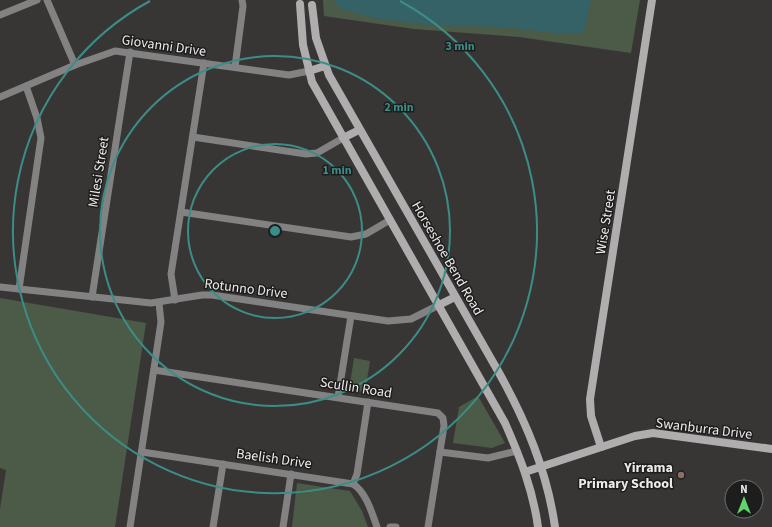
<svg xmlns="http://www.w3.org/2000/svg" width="772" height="527" viewBox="0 0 772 527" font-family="'Source Sans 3',sans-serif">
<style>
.green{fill:#4b5b48}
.water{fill:#346266}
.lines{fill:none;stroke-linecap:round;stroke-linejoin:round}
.street{stroke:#838283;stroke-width:7}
.secondary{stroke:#afadae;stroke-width:8}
.ring{fill:none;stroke:#3b8d87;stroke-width:2}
.education-dot{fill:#8d6e63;stroke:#1e1d1d;stroke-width:1.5}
.labels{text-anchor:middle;stroke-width:3;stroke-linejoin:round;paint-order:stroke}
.street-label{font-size:14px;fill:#ecebea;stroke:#1e1d1d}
.poi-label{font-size:14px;font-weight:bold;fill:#ecebea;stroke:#1e1d1d;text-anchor:end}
.centre{fill:#3b8d87;stroke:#1e1d1d;stroke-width:2}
.ring-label{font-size:12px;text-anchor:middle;font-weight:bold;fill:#3b8d87;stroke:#1e1d1d;stroke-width:3;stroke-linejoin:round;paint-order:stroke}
</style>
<rect width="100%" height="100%" fill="#383634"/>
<!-- green -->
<g class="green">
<polygon points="323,0 640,0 631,53 519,37 414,29 324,16"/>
<polygon points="0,298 146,323 115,527 0,527 0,509 6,470 0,468"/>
<polygon points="354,358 370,361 365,392 349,390"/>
<polygon points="478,396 505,443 492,448 453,443 459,407"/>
<polygon points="297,483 350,491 362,511 368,527 292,527"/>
</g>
<!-- water -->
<polygon class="water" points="333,0 591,0 585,27 580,34 563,34 504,27 432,25 374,18 341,9"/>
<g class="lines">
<!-- street -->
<g class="street">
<polyline points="47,0 75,65"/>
<polyline points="0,15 37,0"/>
<polyline points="235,67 243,6 242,0"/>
<polyline points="0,97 75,65 115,51 289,75 309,71"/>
<polyline points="193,137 306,154 317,153 343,138"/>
<polyline points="181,212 351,237 366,234 390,220"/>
<polyline points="0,287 151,303 202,295 212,295 388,321 411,319 439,305"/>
<polyline points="19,289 41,138 37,118 26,86"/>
<polyline points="92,297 130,52"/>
<polyline points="175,300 171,274 204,63"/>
<polyline points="154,370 438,413 443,418 444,426 428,527"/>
<polyline points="338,397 351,316"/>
<path d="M 142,452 L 353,484 C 366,492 372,513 377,527"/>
<polyline points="440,452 488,458 517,451"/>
<polyline points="353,484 357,474 368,402"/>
<polyline points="130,527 161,322 159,303"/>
<polyline points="213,527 223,464"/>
<polyline points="283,527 291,474"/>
<polyline points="390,527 396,527"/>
</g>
<!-- secondary -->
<g class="secondary">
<path d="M 300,4 L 303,45 L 312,82 L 505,423 C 520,457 533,490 538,527"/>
<path d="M 312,5 L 316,38 L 329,75 L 498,371 C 526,421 547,471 555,527"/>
<polyline points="309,71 325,66"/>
<polyline points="343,138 359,130"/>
<polyline points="439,305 455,297"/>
<polyline points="601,447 591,416 590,399 652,0"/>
<polyline points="525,472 635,436 653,433 772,449"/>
</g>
</g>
<!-- distance rings -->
<g class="ring">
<circle cx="275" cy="231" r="87"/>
<circle cx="275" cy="231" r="175"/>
<path d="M400 1A262 262 0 1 1 150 1"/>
</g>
<!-- markers -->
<circle class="education-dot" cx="681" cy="475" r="4"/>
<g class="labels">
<!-- street labels -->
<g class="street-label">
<text transform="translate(164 45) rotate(8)" y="5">Giovanni Drive</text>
<text transform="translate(98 172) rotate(-81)" y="5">Milesi Street</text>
<text transform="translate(605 222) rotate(-81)" y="5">Wise Street</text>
<text transform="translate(448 258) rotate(60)" y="5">Horseshoe Bend Road</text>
<text transform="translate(246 288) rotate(7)" y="5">Rotunno Drive</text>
<text transform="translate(356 387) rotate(9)" y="5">Scullin Road</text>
<text transform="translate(704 428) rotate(7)" y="5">Swanburra Drive</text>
<text transform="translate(274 458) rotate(8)" y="5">Baelish Drive</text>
</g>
<!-- poi labels -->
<g class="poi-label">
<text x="673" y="472">Yirrama<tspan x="673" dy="16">Primary School</tspan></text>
</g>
</g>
<circle cx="275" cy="231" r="6" class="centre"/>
<g class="ring-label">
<text x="460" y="50">3 min</text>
<text x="399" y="111">2 min</text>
<text x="337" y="174">1 min</text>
</g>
<!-- north arrow -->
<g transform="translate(744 499)"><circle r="19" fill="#1e1d1d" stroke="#706f6f"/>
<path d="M0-3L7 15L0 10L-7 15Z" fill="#60d56b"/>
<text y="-6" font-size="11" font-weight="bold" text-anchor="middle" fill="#ecebea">N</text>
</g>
</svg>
